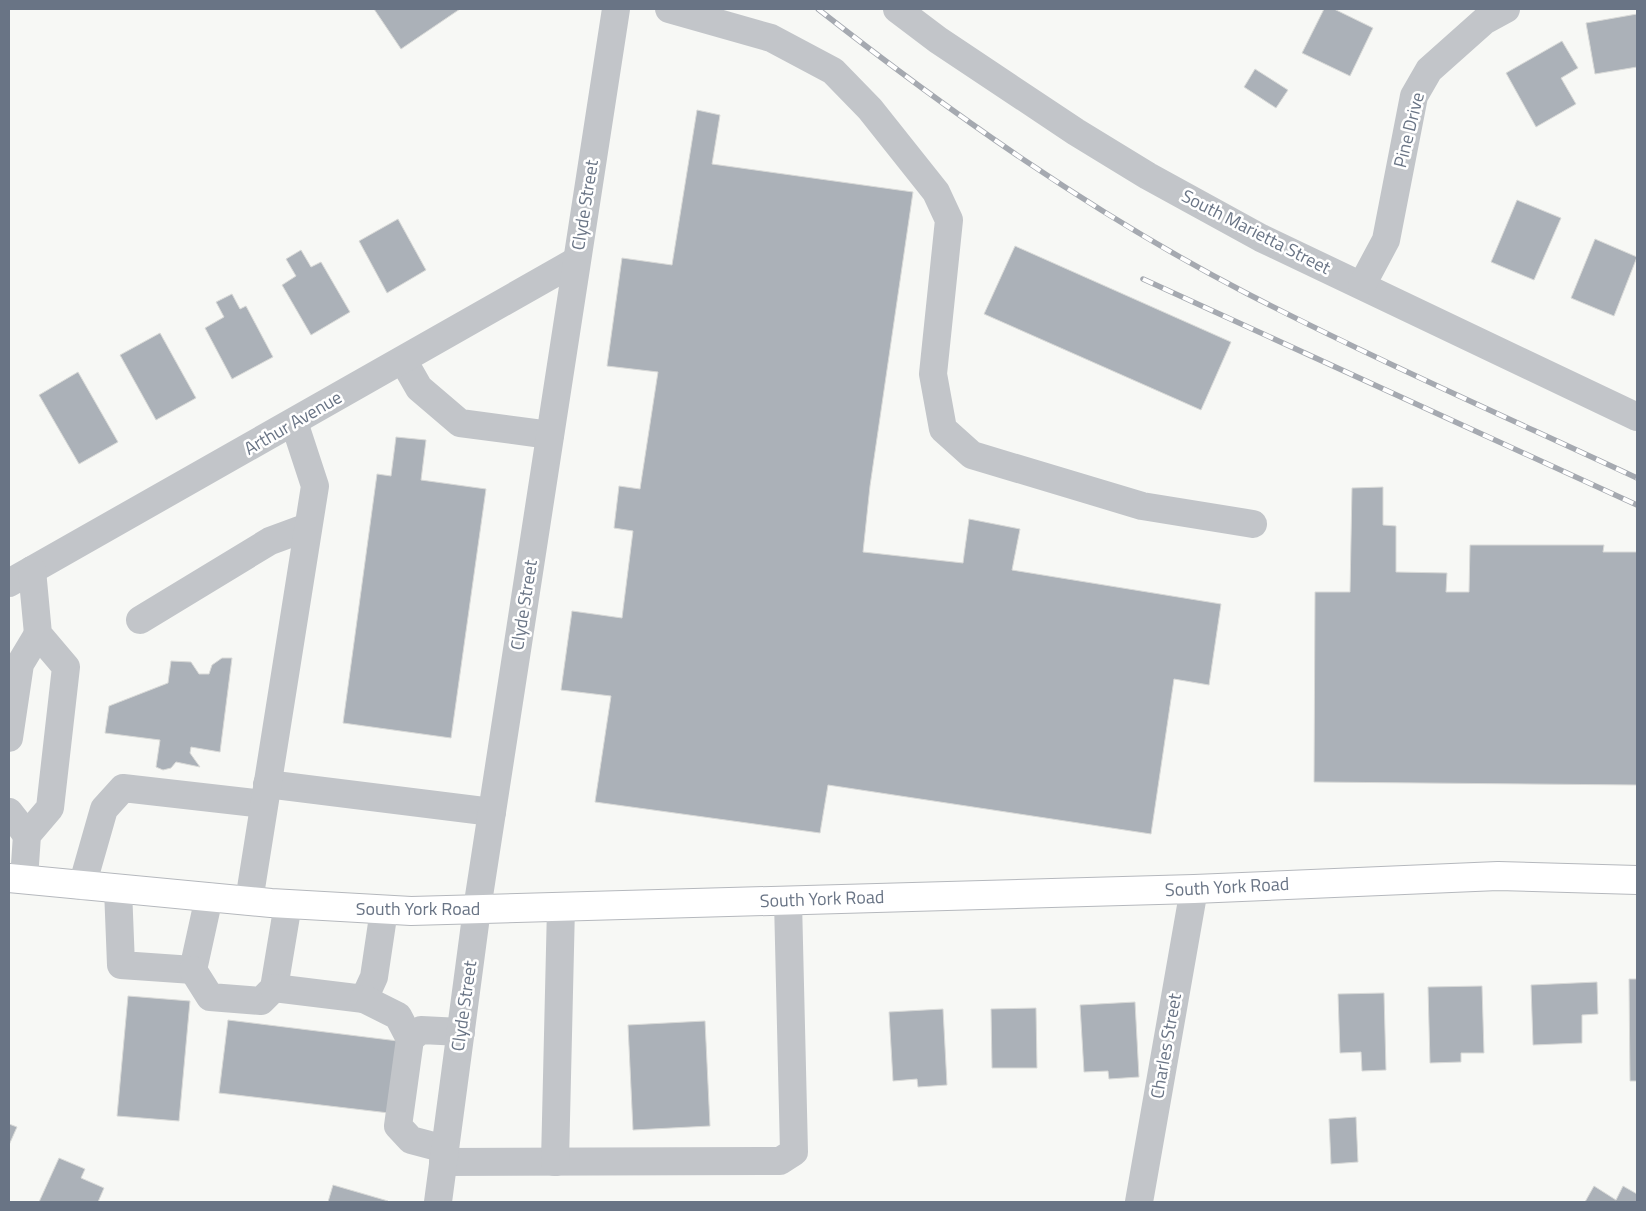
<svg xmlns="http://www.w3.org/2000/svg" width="1646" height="1211" viewBox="0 0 1646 1211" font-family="'Titillium Web',sans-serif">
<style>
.building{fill:#abb1b8;stroke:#d9dad8}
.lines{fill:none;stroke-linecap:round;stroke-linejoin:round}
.major-casing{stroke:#b5b8bd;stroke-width:30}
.minor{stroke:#c2c5c9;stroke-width:28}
.major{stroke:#fff;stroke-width:28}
.rail-casing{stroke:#a5a9b0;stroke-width:5.5}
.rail{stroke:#fff;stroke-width:4;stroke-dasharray:11;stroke-linecap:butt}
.labels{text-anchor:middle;stroke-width:5;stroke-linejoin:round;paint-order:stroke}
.street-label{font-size:18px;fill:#697485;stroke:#fff}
</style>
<rect width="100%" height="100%" fill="#f7f8f5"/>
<!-- building -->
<g class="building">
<polygon points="374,9 460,9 401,49"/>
<polygon points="1324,9 1334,9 1373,28 1350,76 1302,53"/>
<polygon points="1637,14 1637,67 1595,74 1586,23"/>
<polygon points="1562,41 1578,68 1561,78 1576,104 1536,127 1506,73"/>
<polygon points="1255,69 1288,90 1276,108 1244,87"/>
<polygon points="697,110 720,115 712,164 913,192 870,486 863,552 963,563 969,519 1020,529 1012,570 1221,604 1209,685 1174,679 1151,834 828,785 820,833 595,802 611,696 561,690 572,611 622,618 633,531 614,528 619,486 640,489 658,372 607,366 622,258 672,265"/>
<polygon points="1517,200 1561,218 1534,280 1491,262"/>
<polygon points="398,219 426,270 387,293 359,241"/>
<polygon points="1595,239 1637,257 1614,316 1571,298"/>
<polygon points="1015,246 1231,342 1201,410 984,314"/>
<polygon points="301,250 311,267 321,262 350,312 311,335 282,285 296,276 286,259"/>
<polygon points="232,294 240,309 246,306 273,357 232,379 205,328 224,317 216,302"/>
<polygon points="160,333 196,398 156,420 120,355"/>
<polygon points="78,372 118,442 79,464 39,395"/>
<polygon points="396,437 426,440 421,480 486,489 451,738 343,723 377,474 391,476"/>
<polygon points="1383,487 1383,525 1396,526 1396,572 1447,573 1446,592 1469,592 1470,545 1604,545 1603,552 1637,552 1637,785 1314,782 1315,592 1350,592 1352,488"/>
<polygon points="222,658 232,658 220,752 191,747 190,753 200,767 176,762 171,768 163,770 156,767 160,740 105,733 109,706 168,683 171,661 191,662 199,674 209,674 212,665"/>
<polygon points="1629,979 1637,979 1637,1081 1630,1081"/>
<polygon points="1597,982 1598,1014 1582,1015 1582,1043 1533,1045 1531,985"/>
<polygon points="1482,986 1484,1053 1461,1053 1461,1062 1430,1063 1428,987"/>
<polygon points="1384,993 1386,1070 1362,1071 1361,1052 1340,1053 1338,994"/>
<polygon points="128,996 190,1001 179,1121 117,1116"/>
<polygon points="1135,1002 1139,1077 1109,1079 1108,1071 1084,1072 1080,1005"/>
<polygon points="1036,1008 1037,1068 992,1068 991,1009"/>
<polygon points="943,1009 947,1085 918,1087 917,1079 893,1081 889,1012"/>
<polygon points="228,1020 398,1041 389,1113 219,1093"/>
<polygon points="705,1021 710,1126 633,1130 628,1025"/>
<polygon points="1356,1117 1358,1162 1331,1164 1329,1119"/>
<polygon points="9,1124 17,1127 9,1145"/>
<polygon points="59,1158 85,1169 81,1178 104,1188 98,1202 39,1202"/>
<polygon points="333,1185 388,1201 387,1202 328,1202"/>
<polygon points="1594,1186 1616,1200 1623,1186 1637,1194 1637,1202 1585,1202"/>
</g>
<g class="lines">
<defs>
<polyline id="major" points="9,878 271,903 411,911 1194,889 1498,876 1637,880"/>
</defs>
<!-- major casing -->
<use href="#major" class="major-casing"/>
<!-- minor -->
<g class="minor">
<polyline points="669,9 771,38 833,71 870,109 936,192 949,220 933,374 943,429 972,455 1142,506 1253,524"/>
<polyline points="897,9 938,40 1076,132 1148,176 1261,238 1637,417"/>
<polyline points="1362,285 1386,240 1414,96 1429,70 1484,21 1506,9"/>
<polyline points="403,360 419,388 460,423 550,435"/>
<polyline points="9,583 576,261"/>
<polyline points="140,620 270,541 308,527"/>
<polyline points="9,738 20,664 38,634"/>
<polyline points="267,784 492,812"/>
<polyline points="9,812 27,835"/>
<polyline points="24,879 27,835 50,808 66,667 38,634 32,570"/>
<polyline points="82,886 104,809 123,788 264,804"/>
<polyline points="118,889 121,965 193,970 209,897"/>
<polyline points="249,901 315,486 294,422"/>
<polyline points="193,970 210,997 261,1001 274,988 288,904"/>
<polyline points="274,988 364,999 374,977 384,910"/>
<polyline points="364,999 398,1016 410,1039"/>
<polyline points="445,1149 411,1140 398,1126 410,1039 421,1030 461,1032"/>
<polyline points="443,1162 780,1161 794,1152 788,901"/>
<polyline points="555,1162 561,907"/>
<polyline points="438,1202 477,909 616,9"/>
<polyline points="1139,1202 1194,889"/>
</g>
<!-- major -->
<use href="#major" class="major"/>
<defs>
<g id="rail">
<path d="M 818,9 C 952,114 1094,214 1246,293 C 1374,359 1506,417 1637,478"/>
<polyline points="1143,279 1637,505"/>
</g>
</defs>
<!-- rail casing -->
<use href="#rail" class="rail-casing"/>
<!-- rail -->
<use href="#rail" class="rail"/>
</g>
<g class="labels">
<!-- street labels -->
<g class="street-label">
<text transform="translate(1409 130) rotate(-76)" y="6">Pine Drive</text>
<text transform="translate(585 205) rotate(-81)" y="6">Clyde Street</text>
<text transform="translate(1256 232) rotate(27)" y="6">South Marietta Street</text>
<text transform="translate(293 423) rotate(-30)" y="6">Arthur Avenue</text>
<text transform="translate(524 605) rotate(-81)" y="6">Clyde Street</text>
<text transform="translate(1227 887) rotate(-3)" y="6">South York Road</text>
<text transform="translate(822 899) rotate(-2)" y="6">South York Road</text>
<text x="418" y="915">South York Road</text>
<text transform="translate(464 1006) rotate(-82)" y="6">Clyde Street</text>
<text transform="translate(1166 1046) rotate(-80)" y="6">Charles Street</text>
</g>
</g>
<!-- border -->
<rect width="1646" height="1211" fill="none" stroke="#697485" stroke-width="20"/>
</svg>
